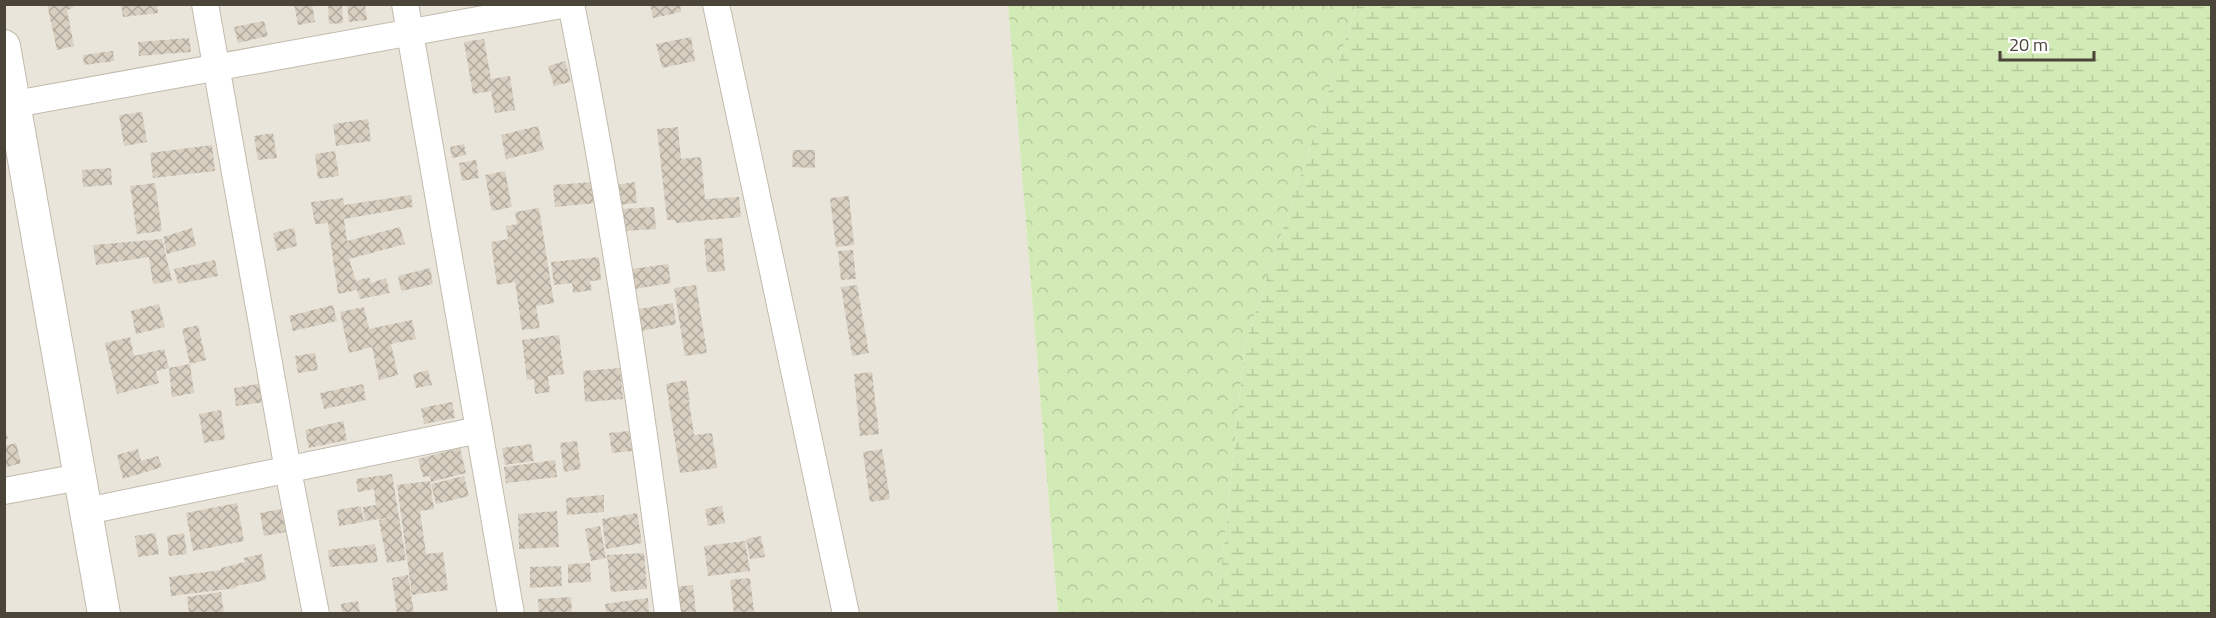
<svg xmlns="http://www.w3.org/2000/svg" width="2216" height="618" viewBox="0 0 2216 618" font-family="'Titillium Web',sans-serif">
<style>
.residential{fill:#eae5da}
.forest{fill:url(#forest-crowns)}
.wetland{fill:url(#wetland-marsh)}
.building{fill:url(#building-cross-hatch)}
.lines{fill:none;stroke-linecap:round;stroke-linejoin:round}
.minor-casing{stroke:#c2bbae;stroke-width:28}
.tertiary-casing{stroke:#c2bbae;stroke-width:34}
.minor{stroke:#fff;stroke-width:26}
.tertiary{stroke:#fff;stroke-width:32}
</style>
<defs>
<pattern id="forest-crowns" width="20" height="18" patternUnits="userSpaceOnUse" patternTransform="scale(1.5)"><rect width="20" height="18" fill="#d2eab5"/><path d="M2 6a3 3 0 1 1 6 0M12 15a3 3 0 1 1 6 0" fill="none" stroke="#b6ca9c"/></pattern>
<pattern id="wetland-marsh" width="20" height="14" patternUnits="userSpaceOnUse" patternTransform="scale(1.5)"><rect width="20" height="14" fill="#d2eab5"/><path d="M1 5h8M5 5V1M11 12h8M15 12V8" fill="none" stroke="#b6ca9c"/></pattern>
<pattern id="building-cross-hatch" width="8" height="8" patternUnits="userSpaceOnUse" patternTransform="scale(1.5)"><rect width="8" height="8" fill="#d8cfc1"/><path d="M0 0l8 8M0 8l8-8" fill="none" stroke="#b1aa9e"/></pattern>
</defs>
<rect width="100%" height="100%" fill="#f6f3ec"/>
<!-- residential -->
<polygon class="residential" points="4,5 1008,5 1058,613 5,613"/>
<!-- forest -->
<polygon class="forest" points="1008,5 1357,5 1245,344 1217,613 1058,613"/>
<!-- wetland -->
<polygon class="wetland" points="1357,5 2211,5 2211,613 1217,613 1245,344"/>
<!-- building -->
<g class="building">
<polygon points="47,4 72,4 73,8 67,10 74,46 57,50"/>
<polygon points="121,4 157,4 158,13 123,17"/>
<polygon points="294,4 312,4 315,22 298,25"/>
<polygon points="342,4 343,23 329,24 328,5"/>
<polygon points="347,4 365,4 367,20 349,22"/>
<polygon points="650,4 680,4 681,12 653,18"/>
<polygon points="264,21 268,36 238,43 234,27"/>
<polygon points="691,37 695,61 662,68 656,44"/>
<polygon points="189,38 191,52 139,56 138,42"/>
<polygon points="484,39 491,79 510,76 515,110 495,113 491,91 473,94 464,42"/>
<polygon points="113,51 114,61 84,65 83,55"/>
<polygon points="565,61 571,82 554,86 548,66"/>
<polygon points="142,112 147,142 124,146 119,115"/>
<polygon points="368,119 371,141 336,146 333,124"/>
<polygon points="538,126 544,150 506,159 501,135"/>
<polygon points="678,127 681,159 701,157 705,199 739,197 741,217 676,223 675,220 667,220 657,129"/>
<polygon points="273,133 277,158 258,160 254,136"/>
<polygon points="464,144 466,155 452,158 450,147"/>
<polygon points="212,145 215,171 153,178 150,153"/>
<polygon points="793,150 815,150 815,168 792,167"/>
<polygon points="335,151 339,176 318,179 315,154"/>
<polygon points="476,160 479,178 462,181 459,163"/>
<polygon points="111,168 112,185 83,187 82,170"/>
<polygon points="505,171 512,207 492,211 485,175"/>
<polygon points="594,182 596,203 555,207 553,185"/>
<polygon points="635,182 637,203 618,205 616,185"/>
<polygon points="155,183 162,231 137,234 130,186"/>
<polygon points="411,195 413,207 344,219 347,241 400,227 405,244 349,259 356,281 369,277 371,283 386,278 390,293 360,299 357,290 338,294 328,223 315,224 311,202 343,198 344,205"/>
<polygon points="849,196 854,245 836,247 830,198"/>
<polygon points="654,207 656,229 624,231 622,209"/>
<polygon points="539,208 554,303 536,306 540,328 522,330 515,282 497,285 491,242 508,239 506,226 517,224 515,212"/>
<polygon points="192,228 196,246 167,254 163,237"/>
<polygon points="294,228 297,246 277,251 273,233"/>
<polygon points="722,238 725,271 707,272 704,239"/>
<polygon points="162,239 172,281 153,284 149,257 96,265 93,245"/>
<polygon points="853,250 856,279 841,280 838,251"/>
<polygon points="599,257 601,280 590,281 592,290 573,293 572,283 554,285 551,262"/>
<polygon points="215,260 218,276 178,284 174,269"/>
<polygon points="668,264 671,283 635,289 632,269"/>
<polygon points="430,268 433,284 401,291 398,276"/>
<polygon points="696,285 707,353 685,356 674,288"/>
<polygon points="857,285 869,353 852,356 841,287"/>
<polygon points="673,303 676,324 642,331 639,309"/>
<polygon points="159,304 165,327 136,334 131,311"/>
<polygon points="333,305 337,321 293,331 289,316"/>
<polygon points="364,307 369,329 412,320 416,339 391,344 398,375 379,380 372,347 349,353 340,312"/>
<polygon points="198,325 206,360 190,364 182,329"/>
<polygon points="559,335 564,374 548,376 550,392 535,394 534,379 527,380 522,340"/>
<polygon points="130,337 134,356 164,349 169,368 156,371 159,383 117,394 105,343"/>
<polygon points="315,353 318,370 298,373 295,356"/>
<polygon points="190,364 194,393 172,397 169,368"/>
<polygon points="620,368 623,399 585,402 583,371"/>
<polygon points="428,370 432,385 416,388 413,374"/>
<polygon points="872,372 879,434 860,436 854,374"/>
<polygon points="686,380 690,400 682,402 689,401 694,435 712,433 717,468 680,473 666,384"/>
<polygon points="263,383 266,402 236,406 234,388"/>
<polygon points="363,384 366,400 324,409 320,393"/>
<polygon points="452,402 455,418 424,424 421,408"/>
<polygon points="221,410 225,439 204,443 199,414"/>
<polygon points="343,421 347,440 309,448 305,430"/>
<polygon points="4,424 8,439 4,439"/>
<polygon points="629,431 632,451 612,453 609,433"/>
<polygon points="577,441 581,469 564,472 560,443"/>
<polygon points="16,443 21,463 4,468 4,446"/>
<polygon points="531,444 534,461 505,465 502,448"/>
<polygon points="460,448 466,473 431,482 430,476 423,477 418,459"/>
<polygon points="138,449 141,461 158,456 162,467 123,479 117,455"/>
<polygon points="882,449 890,499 870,502 863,452"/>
<polygon points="555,460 557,477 506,483 504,467"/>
<polygon points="392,474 406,560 387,563 379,520 395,517 365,521 363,507 376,505 374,489 358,492 356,479"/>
<polygon points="464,476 469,496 436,504 431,484"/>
<polygon points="430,481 434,509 420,511 426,554 443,552 448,590 412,595 397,485"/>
<polygon points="604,495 604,512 567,515 566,498"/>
<polygon points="237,503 244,541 193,551 186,513"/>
<polygon points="361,506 364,522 339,526 337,510"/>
<polygon points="722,506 725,523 708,526 705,509"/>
<polygon points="281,509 286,532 264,536 260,513"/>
<polygon points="557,511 559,547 519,549 518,514"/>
<polygon points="637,513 642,543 606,549 602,519"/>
<polygon points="600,526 606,558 591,561 585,529"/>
<polygon points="155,533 159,554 138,557 135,536"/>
<polygon points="184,533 187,554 169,556 167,536"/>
<polygon points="761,536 765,557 750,559 746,539"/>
<polygon points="745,541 750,571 708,576 704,546"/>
<polygon points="375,544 378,562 330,567 328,550"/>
<polygon points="644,553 647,589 611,592 607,555"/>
<polygon points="262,554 266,580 236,586 236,588 171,596 169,577 221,570 221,568 245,562 244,558"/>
<polygon points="590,563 591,582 568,583 568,564"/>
<polygon points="561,566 562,586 530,588 530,567"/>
<polygon points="408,575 414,614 397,614 392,578"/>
<polygon points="750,578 754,612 734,614 730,580"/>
<polygon points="693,585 696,614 679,614 676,587"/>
<polygon points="221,592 224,614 189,614 187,597"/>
<polygon points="571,597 572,614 539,614 538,599"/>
<polygon points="648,598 649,614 607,614 605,604"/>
<polygon points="358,601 360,614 342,614 341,604"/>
</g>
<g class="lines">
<defs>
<g id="minor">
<polyline points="205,4 288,470 316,614"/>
<polyline points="405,4 511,614"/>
<path d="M 571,4 C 612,206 642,410 668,614"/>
<polyline points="716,4 846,614"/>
<polyline points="4,106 567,4"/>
<polyline points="4,491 80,477"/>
<polyline points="87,511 479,430"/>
</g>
<polyline id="tertiary" points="4,46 104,614"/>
</defs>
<!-- minor casing -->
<use href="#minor" class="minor-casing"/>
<!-- tertiary casing -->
<use href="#tertiary" class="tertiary-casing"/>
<!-- minor -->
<use href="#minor" class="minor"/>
<!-- tertiary -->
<use href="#tertiary" class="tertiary"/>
</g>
<!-- border -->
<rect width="2216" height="618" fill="none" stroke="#4b4439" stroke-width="12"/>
<!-- scale -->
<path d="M2000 51v9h94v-9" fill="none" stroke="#4b4439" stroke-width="3"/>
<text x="2009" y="51" font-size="18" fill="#4b4439" stroke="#ffffff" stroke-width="4.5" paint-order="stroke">20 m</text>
</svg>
